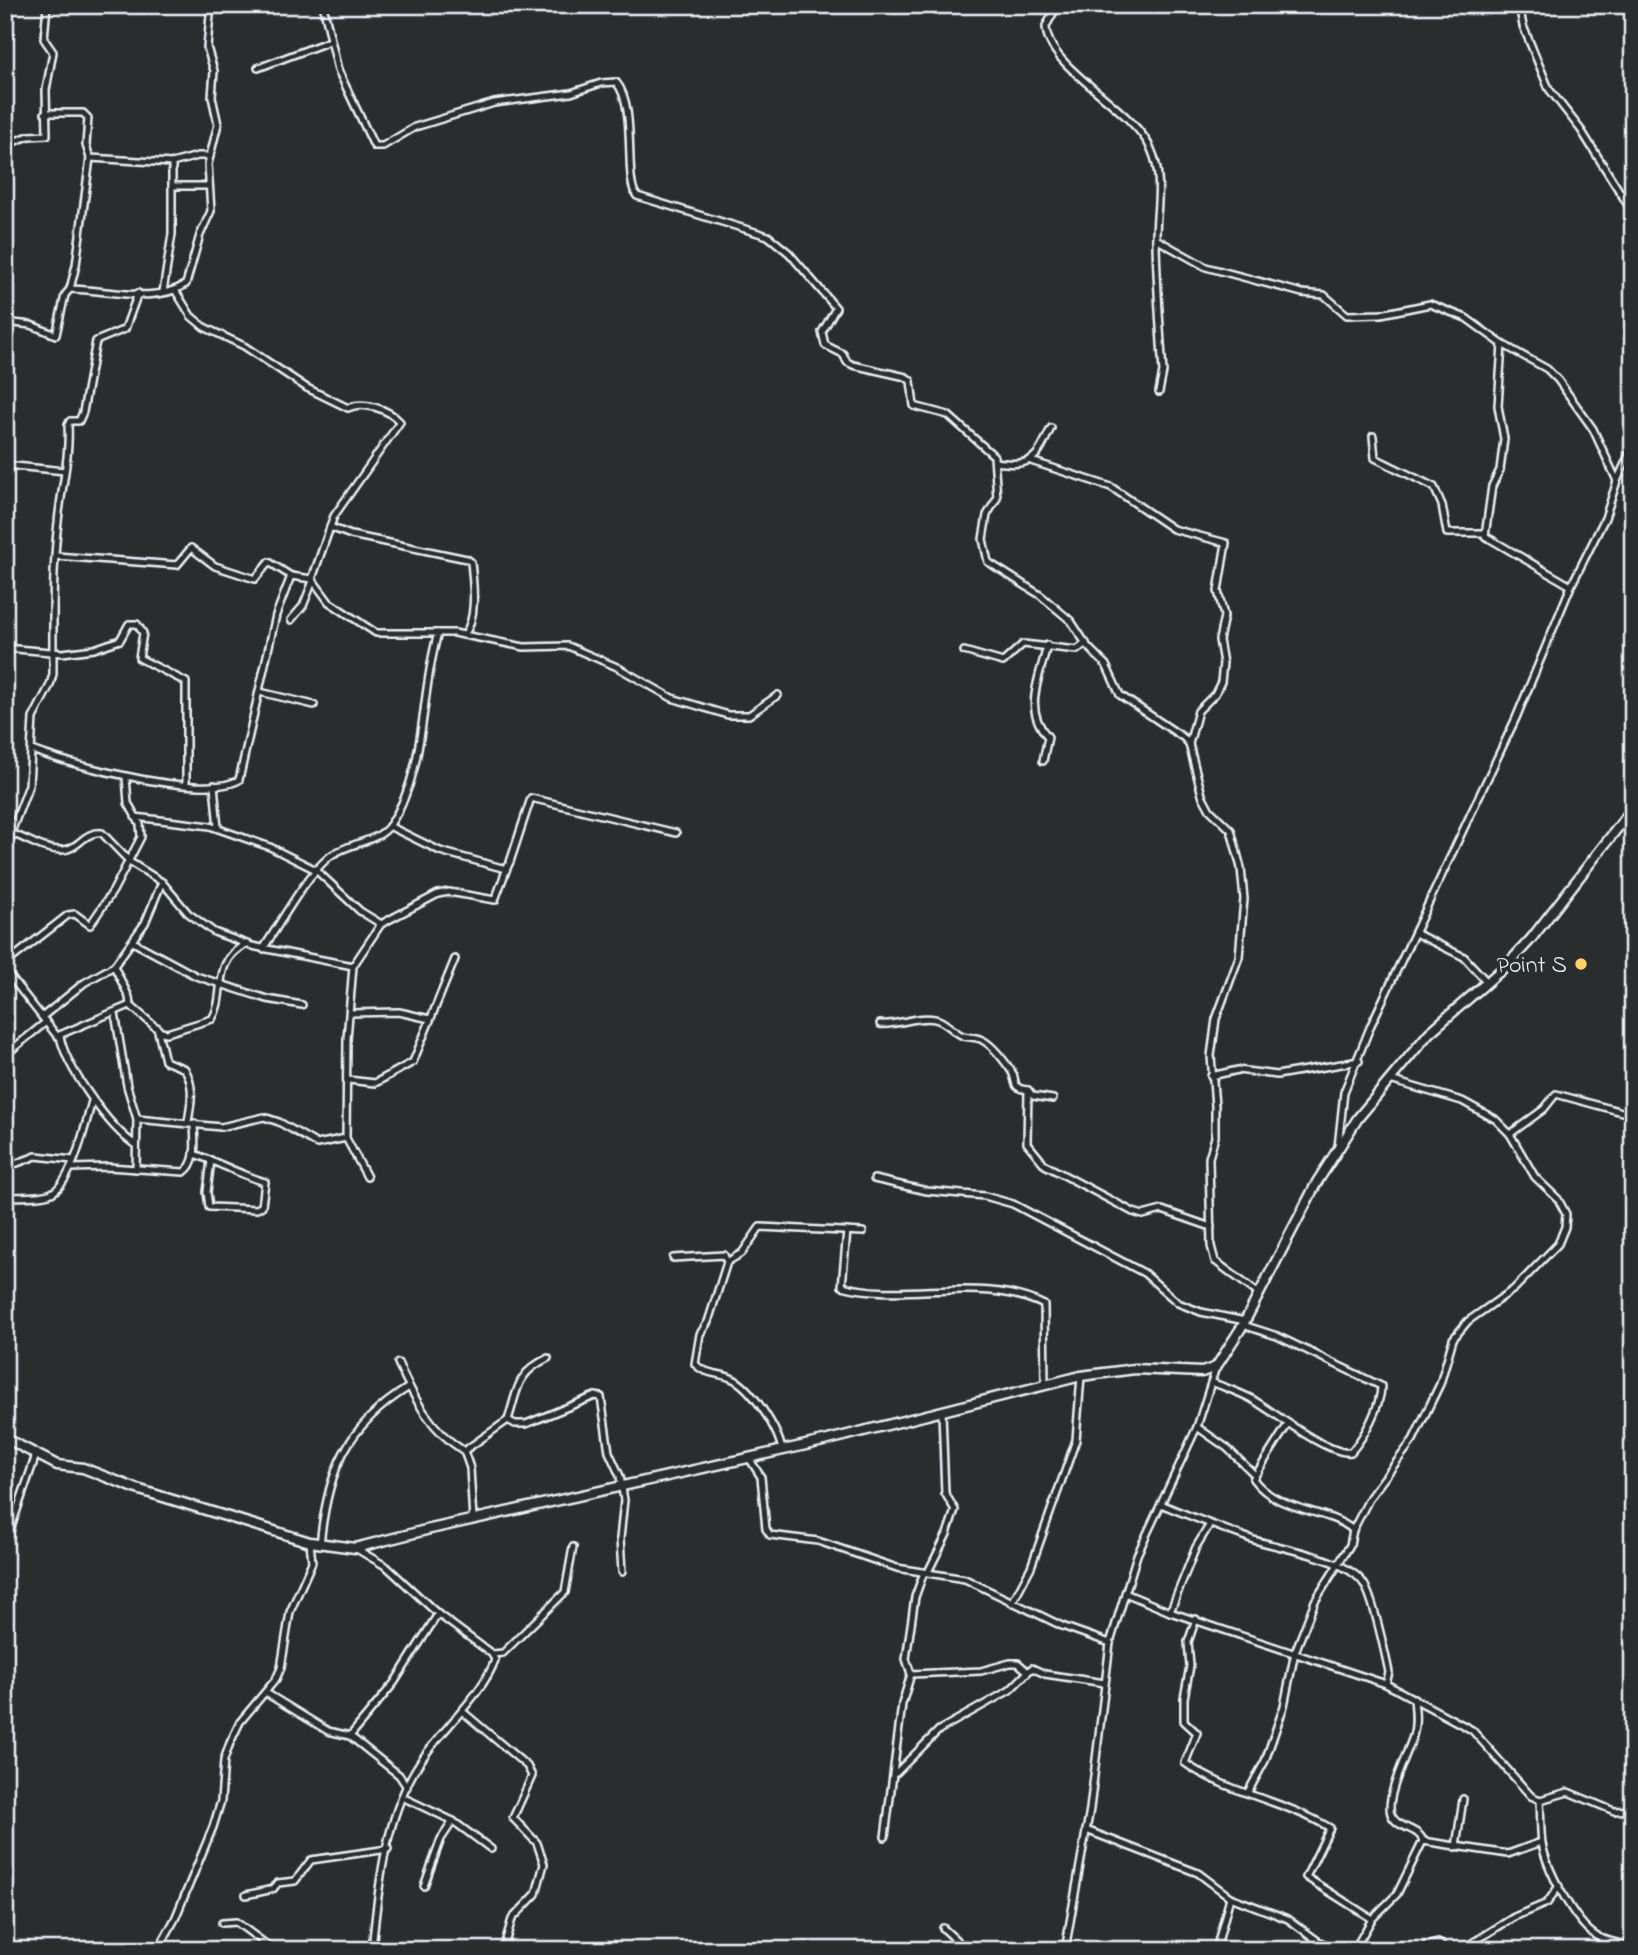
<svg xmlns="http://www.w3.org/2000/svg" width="1638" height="1955" viewBox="0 0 1638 1955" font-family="'Indie Flower',sans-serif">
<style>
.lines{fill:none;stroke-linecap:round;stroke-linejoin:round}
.minor-casing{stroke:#e8f1f8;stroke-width:10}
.primary-casing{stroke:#e8f1f8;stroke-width:13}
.minor{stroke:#2a2d2e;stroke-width:5}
.primary{stroke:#2a2d2e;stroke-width:8}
.poi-dot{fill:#ffd166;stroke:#2a2d2e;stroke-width:2.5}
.labels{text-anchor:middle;stroke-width:7;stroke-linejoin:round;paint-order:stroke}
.poi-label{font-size:24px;fill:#e8f1f8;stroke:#2a2d2e;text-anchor:end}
</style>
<rect width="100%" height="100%" fill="#2a2d2e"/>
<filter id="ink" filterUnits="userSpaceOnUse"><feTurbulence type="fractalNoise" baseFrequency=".0143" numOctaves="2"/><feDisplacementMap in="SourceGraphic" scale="14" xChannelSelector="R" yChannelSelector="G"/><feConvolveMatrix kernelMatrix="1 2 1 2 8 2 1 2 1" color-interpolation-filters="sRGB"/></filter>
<g filter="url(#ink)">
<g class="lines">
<defs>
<g id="minor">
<path d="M 323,5 L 338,70 L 374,146 L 383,146 L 415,127 L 494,103 L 571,93 L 601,83 L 616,82 C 638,107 623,180 637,196 L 768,236 L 789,253 L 836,308 L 822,332 L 825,345 L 843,354 L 847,362 L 853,365 L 906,377 L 911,381 L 914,406 L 948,415 L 994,456 L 997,498 L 987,515 L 983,539 L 988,562 L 1040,595 L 1071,621 L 1088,647 L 1106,665 L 1120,695 L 1184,738 L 1189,744 L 1202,795 L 1210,810 L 1231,830 L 1241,868 L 1244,899 L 1239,957 L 1216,1019 L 1211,1056 L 1215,1106 L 1215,1137 L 1209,1158 L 1211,1246 L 1215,1261 L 1259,1294"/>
<path d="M 1061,5 L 1055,10 L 1046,26 C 1046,68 1132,106 1151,149 C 1165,180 1155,211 1156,244 C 1157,287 1160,330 1163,372 L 1159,392"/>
<polyline points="1519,5 1523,26 1549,89 1581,130 1633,213"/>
<polyline points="258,68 330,41"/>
<polyline points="45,113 83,113 88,118 86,145 90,158 76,265 70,289"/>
<polyline points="5,145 29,136 47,135 46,90 53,52 44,39 47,5"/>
<polyline points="90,158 172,163 198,156 210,156"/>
<polyline points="172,186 208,186"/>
<polyline points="1156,239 1206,267 1302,293 1324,295 1347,315 1381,314 1430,304 1466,318 1502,344 1547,369 1558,380 1593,429 1617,481 1605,518 1571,586 1516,718 1371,1025 1344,1092 1338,1147"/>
<path d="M 175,290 L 191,316 L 204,327 L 244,346 L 307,388 L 348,408 C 362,401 388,408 400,422 L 334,516 L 312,579"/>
<polyline points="163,292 172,234 172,163"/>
<path d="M 5,322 L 31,325 L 56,335 L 65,295 L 70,289 C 105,289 155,305 186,284 L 200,235 L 211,211 L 208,164 L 218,124 L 212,97 L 214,71 L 207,47 L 211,5"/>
<polyline points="1502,344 1498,406 1504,439 1500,470 1492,486 1485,536 1571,586"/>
<polyline points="1373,436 1375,458 1434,487 1442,505 1447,533 1484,533"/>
<polyline points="1031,461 1111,487 1173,529 1226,543 1218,591 1224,616 1219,640 1223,663 1221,682 1215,694 1198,711 1189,744"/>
<path d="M 995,462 C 1033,467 1036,460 1051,428"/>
<polyline points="5,465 65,471"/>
<polyline points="1617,481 1633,446"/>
<path d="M 330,527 L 351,535 L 467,559 L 471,562 C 473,583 478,618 464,635"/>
<polyline points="56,556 177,565 191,548 215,566 255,579 269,562 291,576 312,579 329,602 376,633 454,633 524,647 568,646 617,667 672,698 728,715 749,715 778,695"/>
<polyline points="291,620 303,606 313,581"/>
<polyline points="5,648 62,653 94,649 120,640 129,624 137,624 143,633 139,658 186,682 186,783"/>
<polyline points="964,651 1003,662 1023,644 1077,650 1086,643"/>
<polyline points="260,692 314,705"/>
<path d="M 32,750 C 70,765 204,800 239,780 L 276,615 L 291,576"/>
<path d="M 1043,761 L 1048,737 C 1022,708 1040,679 1047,645"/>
<polyline points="214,785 218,828"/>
<polyline points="135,817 210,826 270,847 316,870 360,911 381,924"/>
<polyline points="389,826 440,851 502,868 507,868 510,862 531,798 676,833"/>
<path d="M 10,835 L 29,785 L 33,718 L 50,685 L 53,674 C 53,624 52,572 58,522 C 61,489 70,458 68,425 L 70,421 L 79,421 L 83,412 L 96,341 L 125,329 L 138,293"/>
<path d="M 5,839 L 13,834 C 28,839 45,851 62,850 C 78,850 84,831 102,833 L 130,862 L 162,882 L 188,913 L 214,932 L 252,946 L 353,966"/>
<polyline points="1415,933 1464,957 1487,982"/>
<polyline points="133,942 196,976 267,999 302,1005"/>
<path d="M 263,949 C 281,922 305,877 329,857 C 347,842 378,843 390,825 C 428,768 419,697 438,633"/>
<polyline points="5,964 68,915 75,914 90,925 113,891 141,837 140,824 128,803 126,777"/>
<polyline points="114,966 129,997 130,1005"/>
<path d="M 5,970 L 57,1036 L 130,1005 L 161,1032 L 167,1033 L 212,1019 C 227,996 210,962 246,944"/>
<polyline points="115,1013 127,1086 137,1119 136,1169"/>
<polyline points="350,1013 399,1012 430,1019"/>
<polyline points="42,1017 84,983 114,966 145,923 162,882"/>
<path d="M 880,1024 C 898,1026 918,1015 935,1019 C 946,1021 953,1032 963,1036 C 970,1038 977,1036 984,1041 C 994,1047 1003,1059 1010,1069 C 1019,1080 1009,1088 1028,1090 L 1033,1096 L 1053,1099"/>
<path d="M 157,1027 L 165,1061 L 185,1069 C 195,1088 191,1102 188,1122"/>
<path d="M 60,1036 C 65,1066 110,1129 136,1145"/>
<polyline points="5,1055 46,1022"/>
<polyline points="1211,1076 1238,1070 1277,1075 1359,1061"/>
<polyline points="348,1080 375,1083 413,1062 455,959"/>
<polyline points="1028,1090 1027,1143 1045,1165 1133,1212 1143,1215 1162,1210 1211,1227"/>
<polyline points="137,1119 221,1127 264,1117 279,1122 317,1144 346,1138 367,1177"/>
<polyline points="1510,1134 1544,1109 1556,1094 1633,1115"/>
<polyline points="346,1138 347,1039 353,966 381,924 438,894 449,892 495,900 507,868"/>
<path d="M 194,1154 C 218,1162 240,1175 265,1182 L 262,1206 L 257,1209 L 209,1207 L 207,1192 L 211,1160"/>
<polyline points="5,1164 12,1165 36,1156 73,1160"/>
<path d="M 71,1168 L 108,1167 L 184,1172 C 199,1162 194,1138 194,1123"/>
<polyline points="874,1179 927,1191 985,1196 1013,1204 1144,1273 1178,1303 1201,1312 1245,1321"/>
<path d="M 5,1197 C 19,1196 36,1198 49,1194 C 72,1187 86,1122 92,1101"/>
<path d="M 847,1231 L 842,1286 C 906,1303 981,1274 1044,1305 L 1045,1385"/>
<polyline points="673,1258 724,1255 727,1262"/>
<path d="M 398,1363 C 414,1398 430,1430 464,1451"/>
<path d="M 1214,1383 C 1226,1388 1238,1392 1250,1398 C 1272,1410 1328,1456 1351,1452 C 1364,1437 1381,1406 1381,1386 L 1277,1336 L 1243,1325"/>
<polyline points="508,1420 515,1424 526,1424 595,1396 601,1397 609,1452 620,1476 624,1500 620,1539 622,1572"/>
<path d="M 1288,1424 L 1253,1479 C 1278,1513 1327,1508 1353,1530"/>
<polyline points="1197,1427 1227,1448 1254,1474"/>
<path d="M 782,1450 C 778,1429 751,1386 731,1378 C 719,1373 704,1374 695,1364 L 700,1334 L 708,1322 L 727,1262 L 742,1253 L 760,1227 L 863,1232"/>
<polyline points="749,1458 761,1477 766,1529 770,1535 818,1541 897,1568 965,1579 1062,1626 1110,1643"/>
<path d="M 1161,1504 C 1191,1517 1221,1528 1251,1539 C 1281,1549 1346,1557 1364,1584 C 1373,1598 1385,1653 1389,1672 L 1386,1684"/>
<path d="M 473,1520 L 470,1468 L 464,1451 L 508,1420 C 518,1389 516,1373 548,1358"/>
<polyline points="5,1545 36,1455"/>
<path d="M 320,1545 C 327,1473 345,1426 409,1387"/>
<path d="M 355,1548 L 387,1567 L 438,1614 L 492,1654 L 495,1660 C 484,1692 445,1727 425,1755 C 386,1807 378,1887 372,1950"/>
<polyline points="928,1572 947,1534 955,1510 945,1493 942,1412"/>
<polyline points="1125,1593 1170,1612 1386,1684 1472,1730 1531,1796 1540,1800 1568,1792 1614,1811 1633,1810"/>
<polyline points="1012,1603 1031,1567 1076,1440 1081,1376"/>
<polyline points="1170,1612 1196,1547 1210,1524"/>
<path d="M 1196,1619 L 1188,1642 L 1190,1666 L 1184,1698 L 1184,1721 L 1197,1733 L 1185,1763 C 1228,1794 1284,1800 1330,1828 L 1306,1877 L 1372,1919"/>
<polyline points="492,1654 503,1653 565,1592 573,1547"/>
<polyline points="911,1674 981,1671 1010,1663 1018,1663 1027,1671"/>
<polyline points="266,1693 328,1731 350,1736 399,1775 407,1787"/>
<polyline points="462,1711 527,1766 532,1776 513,1818 537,1843 544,1864 536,1894 512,1919 503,1950"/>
<polyline points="350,1736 394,1683 438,1614"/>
<polyline points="896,1773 939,1730 1010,1690 1032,1668 1045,1674 1105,1683"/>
<polyline points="1248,1792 1265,1761 1284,1706 1295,1652 1315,1601 1350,1545 1353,1530 1370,1497 1413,1440 1440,1384 1453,1339 1468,1321 1514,1289 1558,1244 1565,1227 1566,1214 1558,1199 1535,1177 1510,1134 1495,1119 1462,1101 1390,1080"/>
<polyline points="402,1797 453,1821 491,1849"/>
<path d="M 1540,1800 C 1541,1814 1540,1829 1542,1843 C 1546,1868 1574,1922 1596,1936 C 1607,1943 1619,1940 1630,1950"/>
<polyline points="1086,1830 1198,1873 1230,1897 1288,1919 1318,1941 1337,1950"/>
<polyline points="885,1837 902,1704 911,1674 906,1659 915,1597 924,1572"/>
<polyline points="1423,1841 1508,1854 1541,1842"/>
<polyline points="1456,1847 1463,1799"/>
<polyline points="424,1886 441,1839 453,1821"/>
<polyline points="246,1895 273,1889 278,1883 295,1881 311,1860 388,1849"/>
<polyline points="222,1923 236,1922 274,1950"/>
<polyline points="943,1928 967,1950"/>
<polyline points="1425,1946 1438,1943 1447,1950"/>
<polyline points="158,1950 175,1919 213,1827 221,1801 224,1760 230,1743 240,1722 276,1679 281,1668 290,1612 312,1562 310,1542"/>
<polyline points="1065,1950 1090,1809 1110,1643 1137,1555 1197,1427 1216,1367"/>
<polyline points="1216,1950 1230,1897"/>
<path d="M 1354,1950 L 1372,1919 L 1397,1894 L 1423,1841 C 1419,1827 1396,1829 1391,1814 C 1385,1797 1408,1753 1413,1736 C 1417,1724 1415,1711 1414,1698"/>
<polyline points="1461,1950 1514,1917 1547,1903 1559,1886"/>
</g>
<polyline id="primary" points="5,1438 57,1465 83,1468 137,1489 310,1542 355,1548 426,1530 828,1440 1081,1376 1135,1369 1202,1372 1216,1367 1243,1325 1317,1182 1358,1118 1429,1033 1508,964 1531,939 1633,808"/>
</defs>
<!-- minor casing -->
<use href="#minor" class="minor-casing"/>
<!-- primary casing -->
<use href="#primary" class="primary-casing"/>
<!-- minor -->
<use href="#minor" class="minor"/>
<!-- primary -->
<use href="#primary" class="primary"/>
</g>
</g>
<!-- markers -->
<circle class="poi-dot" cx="1581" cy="964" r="7"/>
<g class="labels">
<!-- poi labels -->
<g class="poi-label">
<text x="1567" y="972">Point S</text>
</g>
</g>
<!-- margin -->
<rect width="1638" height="1955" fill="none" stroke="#2a2d2e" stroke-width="28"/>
<rect x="14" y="14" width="1610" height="1927" fill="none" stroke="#e8f1f8" stroke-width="2.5" filter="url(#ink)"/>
</svg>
